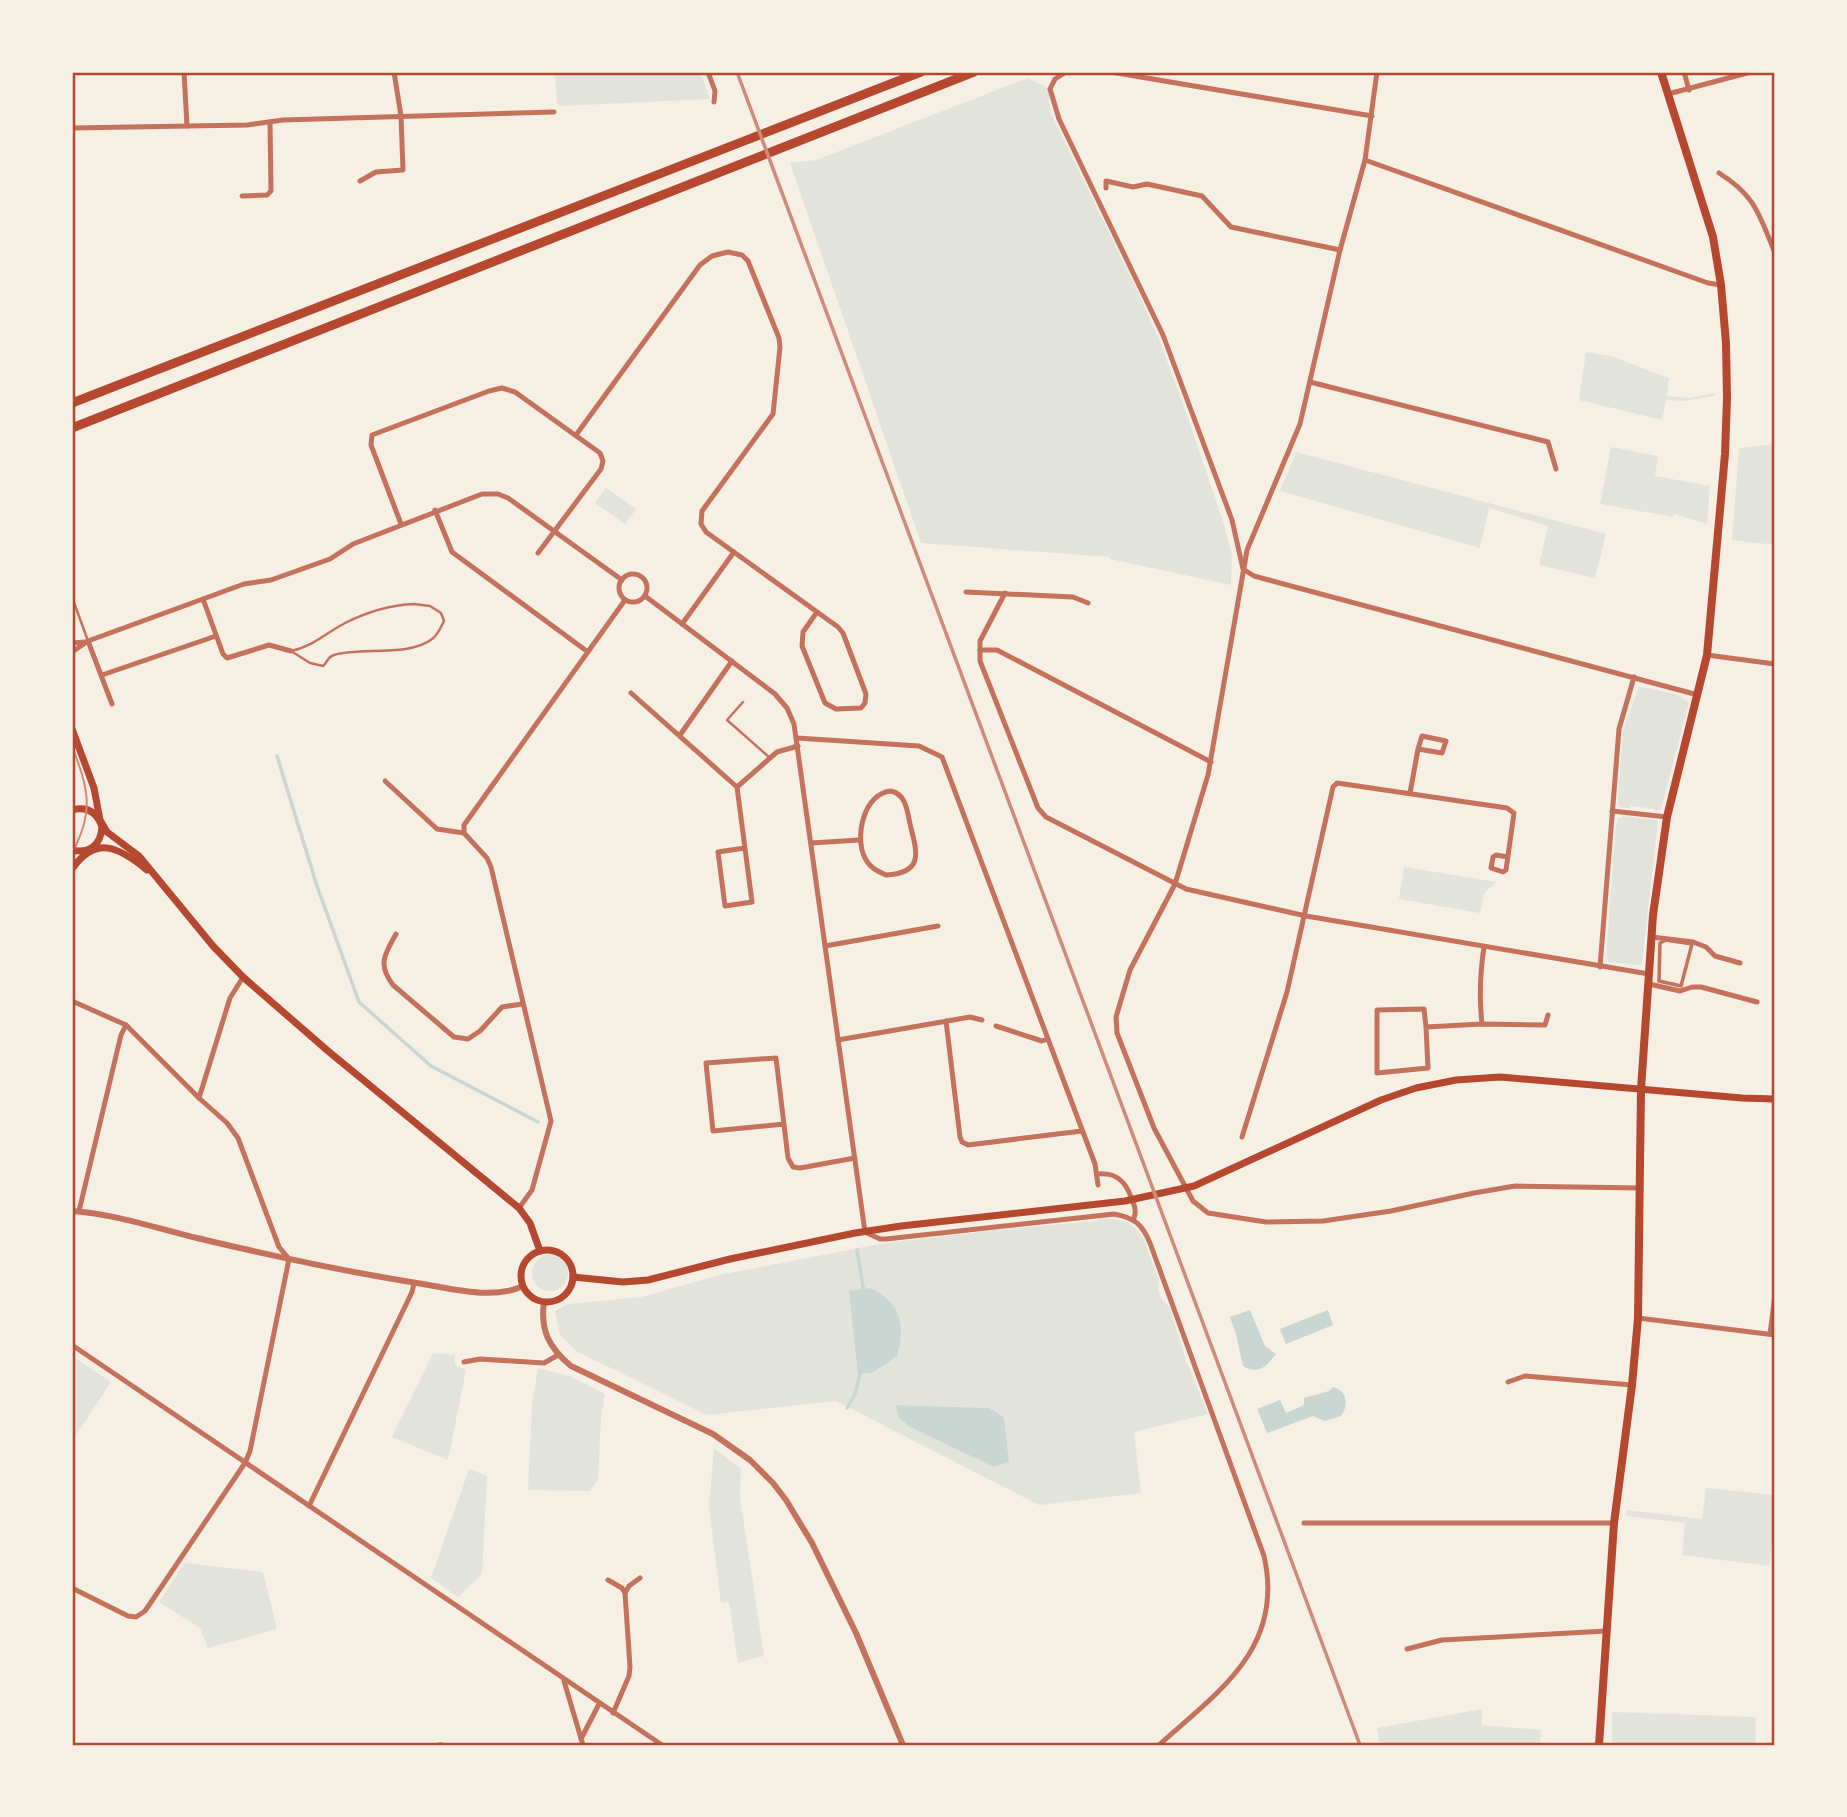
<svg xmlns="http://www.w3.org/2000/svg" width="1847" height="1817" viewBox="0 0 1847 1817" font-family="'Work Sans',sans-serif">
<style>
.green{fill:#e2e4dc;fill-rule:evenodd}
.water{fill:#c9d6d2}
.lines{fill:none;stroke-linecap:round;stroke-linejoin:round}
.stream{stroke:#c9d6d2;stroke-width:3.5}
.service{stroke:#c5725c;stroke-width:2.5}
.pedestrian{stroke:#c5725c;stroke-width:3.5}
.minor{stroke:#c5725c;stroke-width:5}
.tertiary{stroke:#c5725c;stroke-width:6}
.secondary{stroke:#b5482f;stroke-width:7}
.primary{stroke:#b5482f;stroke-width:8}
.motorway{stroke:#b5482f;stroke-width:9}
.tram{stroke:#cf8b77;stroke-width:2}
.rail{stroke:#cf8b77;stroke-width:3.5}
.neatline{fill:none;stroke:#b5482f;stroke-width:2.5}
</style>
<rect width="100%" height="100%" fill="#f6efe4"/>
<!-- green -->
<g class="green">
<polygon points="555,72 700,72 710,99 561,106 557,104"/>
<polygon points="1028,78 1050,89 1049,100 1052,115 1138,292 1159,339 1187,415 1223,521 1232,556 1231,585 1110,559 1109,557 921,543 790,163 816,160"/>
<polygon points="1586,352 1611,356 1669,378 1667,396 1689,398 1715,393 1714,396 1686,401 1666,400 1662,420 1579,400"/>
<polygon points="1775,444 1775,545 1732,540 1739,448"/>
<polygon points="1611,447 1658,456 1655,476 1710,486 1707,524 1674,514 1673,517 1600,504"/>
<polygon points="1296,452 1606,534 1595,578 1539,565 1548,526 1489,508 1480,548 1280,491"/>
<polygon points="606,488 636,509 625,524 595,503"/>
<polygon points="1639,686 1678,695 1689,703 1661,809 1655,812 1655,809 1631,806 1630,809 1620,807 1618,802 1623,731"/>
<polygon points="1624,816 1656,820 1658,822 1642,964 1640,965 1608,962 1606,957 1616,826 1618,819"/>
<polygon points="1404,867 1497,882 1484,893 1480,913 1399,899"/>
<path d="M 1100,1218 L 1126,1221 L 1138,1231 L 1144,1240 L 1159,1280 L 1158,1290 L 1161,1298 L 1169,1306 L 1187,1363 L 1208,1414 L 1134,1432 L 1141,1493 L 1039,1505 L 836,1401 L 707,1415 L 576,1351 L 560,1335 L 555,1311 L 568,1304 L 641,1297 L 719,1275 L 885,1243 L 1005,1229 L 1096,1221 ZM 896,1405 L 989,1408 L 1004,1417 L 1009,1462 Z"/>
<circle cx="550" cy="1273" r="18"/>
<polygon points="433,1353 455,1355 455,1365 466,1370 448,1460 392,1437"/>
<polygon points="72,1356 111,1382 72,1441"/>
<polygon points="538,1368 569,1376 605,1394 601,1418 598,1480 590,1491 528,1490 532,1404"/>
<polygon points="714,1448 741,1469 740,1498 764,1656 738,1663 729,1602 721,1603 709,1506"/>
<polygon points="469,1469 487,1476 482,1574 458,1597 431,1578"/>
<polygon points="1706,1488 1775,1495 1775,1530 1773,1531 1769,1566 1682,1555 1685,1523 1626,1516 1626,1510 1702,1519"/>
<polygon points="185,1563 263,1572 277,1629 208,1648 200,1628 159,1602"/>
<polygon points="1482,1709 1482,1725 1541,1730 1540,1745 1380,1745 1377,1728"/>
<polygon points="1612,1712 1756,1717 1755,1745 1612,1745"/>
</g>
<!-- water -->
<g class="water">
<path d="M 869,1288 C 901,1301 906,1326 897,1356 L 872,1373 L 858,1374 L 849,1291 Z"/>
<path d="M 1250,1310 L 1265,1346 L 1276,1354 C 1266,1366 1259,1376 1243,1366 L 1236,1334 L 1230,1317 Z"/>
<polygon points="1328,1310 1333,1325 1286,1344 1280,1329"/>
<path d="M 1333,1387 C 1347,1390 1349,1405 1341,1416 L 1325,1421 L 1313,1416 L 1267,1433 L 1257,1409 L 1280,1400 L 1286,1413 L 1304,1405 L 1304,1398 L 1329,1391 Z"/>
<polygon points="896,1405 989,1408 1004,1417 1009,1462 994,1467 910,1427 898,1417"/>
</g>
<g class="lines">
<!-- stream -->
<g class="stream">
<polyline points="277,756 317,886 359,1002 431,1066 538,1122"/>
<polyline points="857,1250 864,1293"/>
<polyline points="847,1408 855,1394 861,1370"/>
</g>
<!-- service -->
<g class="service">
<polyline points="72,597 88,641"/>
<path d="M 414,604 L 430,606 L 441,613 L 444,621 C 441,627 438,635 432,639 C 409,657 361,647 334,655 C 327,657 328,662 323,666 L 310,663 L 291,651 C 312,647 326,633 345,623 C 367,612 390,605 414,604 Z"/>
<polyline points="743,702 727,720 770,758"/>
</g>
<!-- pedestrian -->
<polygon class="pedestrian" points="1666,940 1692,944 1681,986 1659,981 1660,943"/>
<!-- minor -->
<g class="minor">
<polyline points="184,72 187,126"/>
<polyline points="708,72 715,91 714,102"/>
<polyline points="1066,72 1055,79 1050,89 1059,119 1163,335 1232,520 1243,569 1254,576 1698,695"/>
<polyline points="1111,72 1372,116"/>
<polyline points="1377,72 1365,160 1340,250 1300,424 1247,550 1208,775 1175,884 1130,970 1116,1017 1117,1033 1154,1128 1193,1201 1208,1213 1266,1222 1323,1221 1391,1211 1474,1193 1515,1186 1641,1188"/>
<polyline points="1684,72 1689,90"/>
<polyline points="1668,94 1751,72"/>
<polyline points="72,128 247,125 283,120 554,112"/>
<polyline points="1365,160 1708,283 1721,285"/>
<path d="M 1719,173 C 1756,196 1759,215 1775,253"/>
<polyline points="360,181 376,172 403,170 401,116 394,72"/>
<polyline points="1106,188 1106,181 1133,187 1147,184 1202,196 1231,227 1340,250"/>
<polyline points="242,196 267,195 271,191 270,122"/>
<polyline points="1310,382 1548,442 1556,469"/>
<polyline points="576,435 700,265 712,256 728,252 742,255 748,261 779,338 780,347 773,414 702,511 701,524 706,532 838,627 843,633 866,694 865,703 861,708 836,709 825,703 802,646 803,632 817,612"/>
<polyline points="435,510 452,552 588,652"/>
<polyline points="401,524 371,445 372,435 489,391 502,388 515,392 600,453 603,461 601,469 538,553"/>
<circle cx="633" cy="588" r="14"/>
<polyline points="966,592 1073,597 1088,603"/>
<polyline points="1005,593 980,641 980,661 1038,808 1046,817 1186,889 1306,916 1649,974"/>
<path d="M 645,596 L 775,694 L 787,708 L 794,724 L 865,1232 L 880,1239 L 886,1239 L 1114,1214 C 1135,1218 1142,1224 1150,1243 L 1264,1556 C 1285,1648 1218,1692 1159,1745"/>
<polyline points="203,599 223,654 227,658 269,645 291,651"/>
<polyline points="682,624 734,552"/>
<polyline points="88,641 112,704"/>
<polyline points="72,643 85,642"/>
<polyline points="980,650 997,650 1211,762"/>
<polyline points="72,652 88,641 244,584 271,580 330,559 353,544 482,494 498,494 508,498 622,580"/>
<polyline points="1707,655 1775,664"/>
<polyline points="102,675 216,636"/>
<polyline points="631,693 737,787 777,752 798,746"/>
<polyline points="680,735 732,661"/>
<polyline points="797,738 919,746 942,757 1095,1164 1098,1185"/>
<polyline points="385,781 437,829 464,833"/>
<polyline points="737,787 752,902 725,906 718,852 745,848"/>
<path d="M 891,791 C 908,795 907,814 911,828 C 918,855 922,873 886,875 C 877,871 869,867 865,858 C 854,837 864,793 891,791 Z"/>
<polyline points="1410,793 1418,749 1442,753 1446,741 1422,736 1418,749"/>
<polyline points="1612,811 1667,817"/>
<polyline points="811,843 859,840"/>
<path d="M 396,934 C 385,954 377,964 393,985 L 454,1037 L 468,1039 L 480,1031 L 502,1007 L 522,1004"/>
<polyline points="1652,937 1693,942 1706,947 1715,956 1740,963"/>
<polyline points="825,946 938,926"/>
<polyline points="1600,967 1619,729 1634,677"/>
<polyline points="1649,984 1680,991 1692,987 1701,987 1757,1002"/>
<polyline points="72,1001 126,1025 199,1098"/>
<polyline points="946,1021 960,1137 962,1142 968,1145 1082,1131"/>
<path d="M 1482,1024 C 1479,997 1480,973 1484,947"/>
<polyline points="996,1026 1042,1041 1048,1039"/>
<polyline points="1426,1027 1424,1009 1377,1010 1377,1073 1428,1068 1426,1027 1482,1024 1545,1025 1548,1015"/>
<polyline points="838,1040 970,1017 982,1020"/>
<polyline points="784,1124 713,1131 706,1063 776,1058 788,1158 793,1167 800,1168 855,1158"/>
<polyline points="1242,1137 1287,992 1333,787 1337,783 1507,808 1514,813 1506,870 1503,872 1491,868 1493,857 1496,855 1508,857"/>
<path d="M 1097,1174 C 1115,1172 1125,1180 1131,1197 C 1134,1205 1137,1210 1134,1218"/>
<polyline points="519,1208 532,1190 551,1121 491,867 487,858 464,833 464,825 625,600"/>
<polyline points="79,1211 121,1035 126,1025"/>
<polyline points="1638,1318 1775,1335"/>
<polyline points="1770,1334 1775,1295"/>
<polyline points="72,1345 662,1745"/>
<polyline points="464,1362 480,1359 544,1363 558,1355"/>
<polyline points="1508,1382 1525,1376 1632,1385"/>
<polyline points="309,1506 412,1292 414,1283"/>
<polyline points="1304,1523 1614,1523"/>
<polyline points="608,1580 622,1588 625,1593"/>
<polyline points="72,1588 128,1616 136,1617 145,1611 245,1463 250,1451 289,1259 279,1247 238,1138 227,1123 199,1098 230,998 243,977"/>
<polyline points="1407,1649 1442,1640 1606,1631"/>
<polyline points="564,1681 583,1745"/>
<polyline points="613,1713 629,1676 630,1667 625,1593 629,1586 640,1578"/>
<polyline points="581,1739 599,1704"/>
<polyline points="439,1745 442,1745"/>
</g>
<!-- tertiary -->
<g class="tertiary">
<path d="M 72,1211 C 114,1214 156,1228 197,1238 C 272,1256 347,1272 423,1284 C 453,1289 494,1300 523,1286"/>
<path d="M 544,1302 C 540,1330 549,1348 571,1366 L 713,1434 L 750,1460 L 773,1483 L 786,1500 L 812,1543 L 856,1633 L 903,1745"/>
</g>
<!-- secondary -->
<g class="secondary">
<polyline points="72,729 94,788 100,820 107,832 139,856 213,946 243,977 328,1051 519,1208 530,1223 540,1251"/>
<path d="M 72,810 C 87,806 97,812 102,827 C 101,845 89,854 72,850"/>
<path d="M 72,869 C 96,835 119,847 147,870"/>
<circle cx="547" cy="1276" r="26"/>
<polyline points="573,1277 623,1282 648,1280 730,1259 855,1233 901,1226 1125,1201 1194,1186 1381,1100 1416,1088 1456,1080 1500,1077 1742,1098 1775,1099"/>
</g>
<!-- primary -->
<polyline class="primary" points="1599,1745 1614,1523 1632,1385 1638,1318 1641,1089 1653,915 1667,817 1707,655 1725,454 1727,398 1726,343 1721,285 1713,237 1661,72"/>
<!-- motorway -->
<g class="motorway">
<polyline points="72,403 921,72"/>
<polyline points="72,428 974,72"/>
</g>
<!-- tram -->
<path class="tram" d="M 72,746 C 88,788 95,811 72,853"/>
<!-- rail -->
<polyline class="rail" points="737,72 1360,1745"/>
</g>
<!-- border -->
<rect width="1847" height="1817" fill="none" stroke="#f6efe4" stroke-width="147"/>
<rect x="74" y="74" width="1699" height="1670" class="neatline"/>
</svg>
